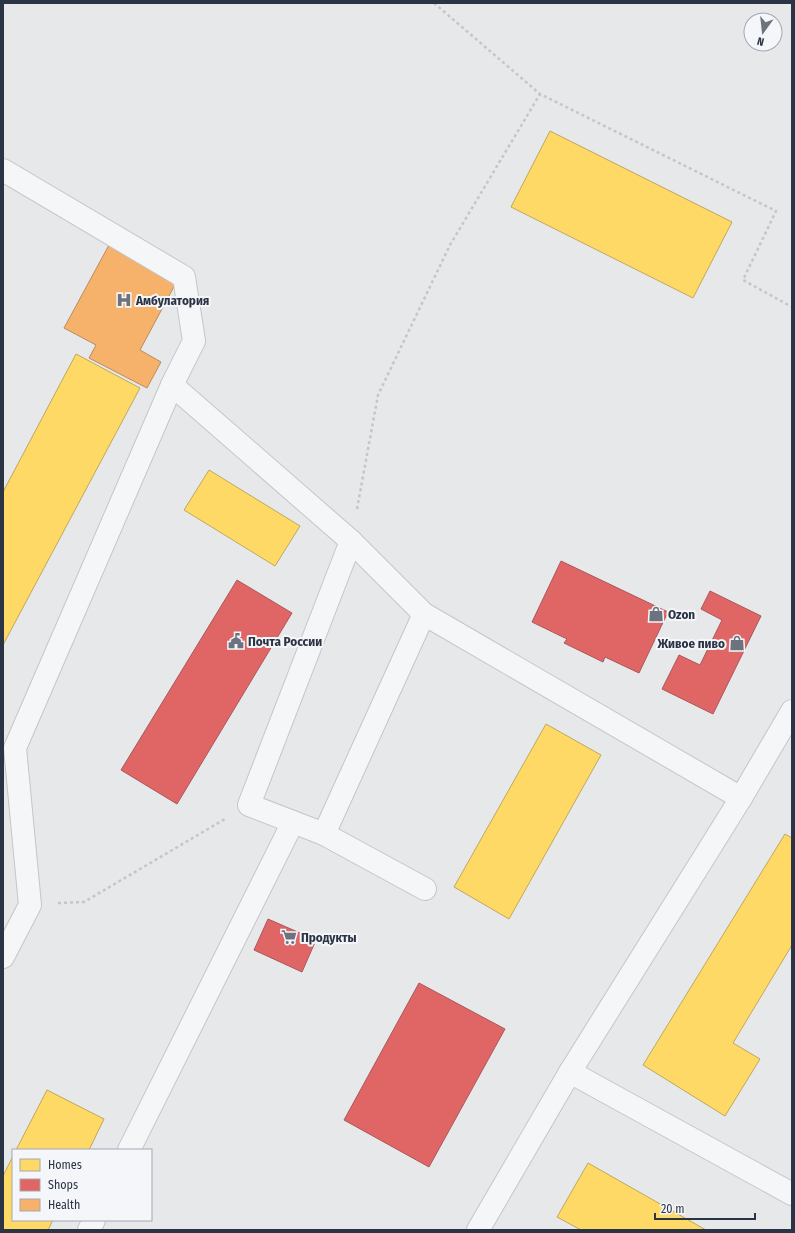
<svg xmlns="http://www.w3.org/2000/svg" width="795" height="1233" viewBox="0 0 795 1233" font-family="'Fira Sans Condensed',sans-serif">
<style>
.homes{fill:#ffd966;stroke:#bfa85c}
.shops{fill:#e06666;stroke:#aa575c}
.health{fill:#f6b26b;stroke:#b98c60}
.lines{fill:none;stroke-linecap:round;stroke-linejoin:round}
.minor-casing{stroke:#c4c6c8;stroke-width:24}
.path{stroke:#c5c6ca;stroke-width:2.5;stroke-dasharray:3 3;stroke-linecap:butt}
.minor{stroke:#f5f6f7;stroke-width:22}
.labels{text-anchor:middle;stroke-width:4;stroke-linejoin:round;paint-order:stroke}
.poi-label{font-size:13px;font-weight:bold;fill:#2b3445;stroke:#f4f6f9;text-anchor:start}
</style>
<rect width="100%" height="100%" fill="#e6e8ea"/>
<!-- homes -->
<g class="homes">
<polygon points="550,131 732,222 693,298 511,207"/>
<polygon points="76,354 140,388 3,645 3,492"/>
<polygon points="209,470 300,526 275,566 184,510"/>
<polygon points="546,724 601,755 509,919 454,887"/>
<polygon points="785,834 792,838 792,945 733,1043 760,1059 725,1116 643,1065"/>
<polygon points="47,1090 104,1119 89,1150 16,1150"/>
<polygon points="13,1156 13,1220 53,1220 48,1230 3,1230 3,1176"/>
<polygon points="588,1163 706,1230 581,1230 557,1217"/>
</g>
<!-- shops -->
<g class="shops">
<polygon points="561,561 668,612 639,673 605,657 603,662 564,643 567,639 532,622"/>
<polygon points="237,580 292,613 177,804 121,770"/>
<polygon points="710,591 761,616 713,714 662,689 679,655 700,665 722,620 701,609"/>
<polygon points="268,919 316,940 302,972 254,950"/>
<polygon points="419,983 505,1029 429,1167 344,1120"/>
</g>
<!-- health -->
<polygon class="health" points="109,245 177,281 140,350 161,362 147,388 89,358 96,345 64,328"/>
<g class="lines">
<defs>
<g id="minor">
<polyline points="3,170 184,277 194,341 172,385 15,748 30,905 3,957"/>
<polyline points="172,385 351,541 424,614 741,798"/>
<polyline points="424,614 324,834 425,889"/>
<polyline points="324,834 249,805 351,541"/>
<polyline points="570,1072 792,1194"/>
<polyline points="129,1150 293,822"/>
<polyline points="89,1230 94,1220"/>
<polyline points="478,1230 570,1072 741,798 792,711"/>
</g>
</defs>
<!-- minor casing -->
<use href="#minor" class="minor-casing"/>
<!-- path -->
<g class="path">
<polyline points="434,3 540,94 776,211 743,280 792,307"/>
<polyline points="357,509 378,395 450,245 540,94"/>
<polyline points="58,903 84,902 225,819"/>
</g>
<!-- minor -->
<use href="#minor" class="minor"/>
</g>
<!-- icons -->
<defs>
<symbol id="hospital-bare" viewBox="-9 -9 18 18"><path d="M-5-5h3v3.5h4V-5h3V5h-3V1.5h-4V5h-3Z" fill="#6c737f" stroke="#f4f6f9" stroke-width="2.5" paint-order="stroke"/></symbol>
<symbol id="shop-bare" viewBox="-9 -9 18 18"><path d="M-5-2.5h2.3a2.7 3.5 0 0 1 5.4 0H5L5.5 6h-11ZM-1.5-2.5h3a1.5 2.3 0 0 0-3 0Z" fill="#6c737f" stroke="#f4f6f9" stroke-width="2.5" paint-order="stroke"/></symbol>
<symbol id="civic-bare" viewBox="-9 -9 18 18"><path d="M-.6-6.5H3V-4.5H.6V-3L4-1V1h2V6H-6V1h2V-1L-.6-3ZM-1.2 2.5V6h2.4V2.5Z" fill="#6c737f" stroke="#f4f6f9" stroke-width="2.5" paint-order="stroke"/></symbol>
<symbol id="supermarket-bare" viewBox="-9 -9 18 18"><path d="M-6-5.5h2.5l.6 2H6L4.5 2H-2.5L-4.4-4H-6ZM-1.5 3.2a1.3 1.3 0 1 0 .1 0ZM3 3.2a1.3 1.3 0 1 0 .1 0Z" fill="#6c737f" stroke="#f4f6f9" stroke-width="2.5" paint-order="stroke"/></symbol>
</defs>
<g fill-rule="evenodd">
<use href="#hospital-bare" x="113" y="289" width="22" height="22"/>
<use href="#shop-bare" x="645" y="603" width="22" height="22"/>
<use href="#civic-bare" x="225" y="630" width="22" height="22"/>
<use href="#shop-bare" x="726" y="632" width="22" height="22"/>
<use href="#supermarket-bare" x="278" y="926" width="22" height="22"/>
</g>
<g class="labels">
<!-- poi labels -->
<g class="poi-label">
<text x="136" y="305">Амбулатория</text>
<text x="668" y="619">Ozon</text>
<text x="248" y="646">Почта России</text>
<text x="725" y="648" text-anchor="end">Живое пиво</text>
<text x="301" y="942">Продукты</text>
</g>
</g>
<!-- border -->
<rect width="795" height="1233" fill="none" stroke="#2b3445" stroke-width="8"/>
<!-- legend -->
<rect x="12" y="1149" width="140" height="72" fill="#f4f6f9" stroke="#a4a8b1"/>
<rect x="20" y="1159" width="20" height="12" fill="#ffd966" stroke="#a4a8b1"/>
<text x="48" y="1169" font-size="12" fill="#2b3445">Homes</text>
<rect x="20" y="1179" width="20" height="12" fill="#e06666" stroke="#a4a8b1"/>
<text x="48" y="1189" font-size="12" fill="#2b3445">Shops</text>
<rect x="20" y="1199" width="20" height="12" fill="#f6b26b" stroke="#a4a8b1"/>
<text x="48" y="1209" font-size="12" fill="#2b3445">Health</text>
<!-- north arrow -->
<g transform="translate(763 32) rotate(195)"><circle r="19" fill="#f4f6f9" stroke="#a4a8b1"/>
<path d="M0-3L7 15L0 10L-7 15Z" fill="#6c737f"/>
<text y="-6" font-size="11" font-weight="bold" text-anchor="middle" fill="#2b3445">N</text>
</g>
<!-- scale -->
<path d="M655 1213v6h100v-6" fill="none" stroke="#2b3445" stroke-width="2"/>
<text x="661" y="1213" font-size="12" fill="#2b3445" stroke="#f4f6f9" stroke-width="3" paint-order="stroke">20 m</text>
</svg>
